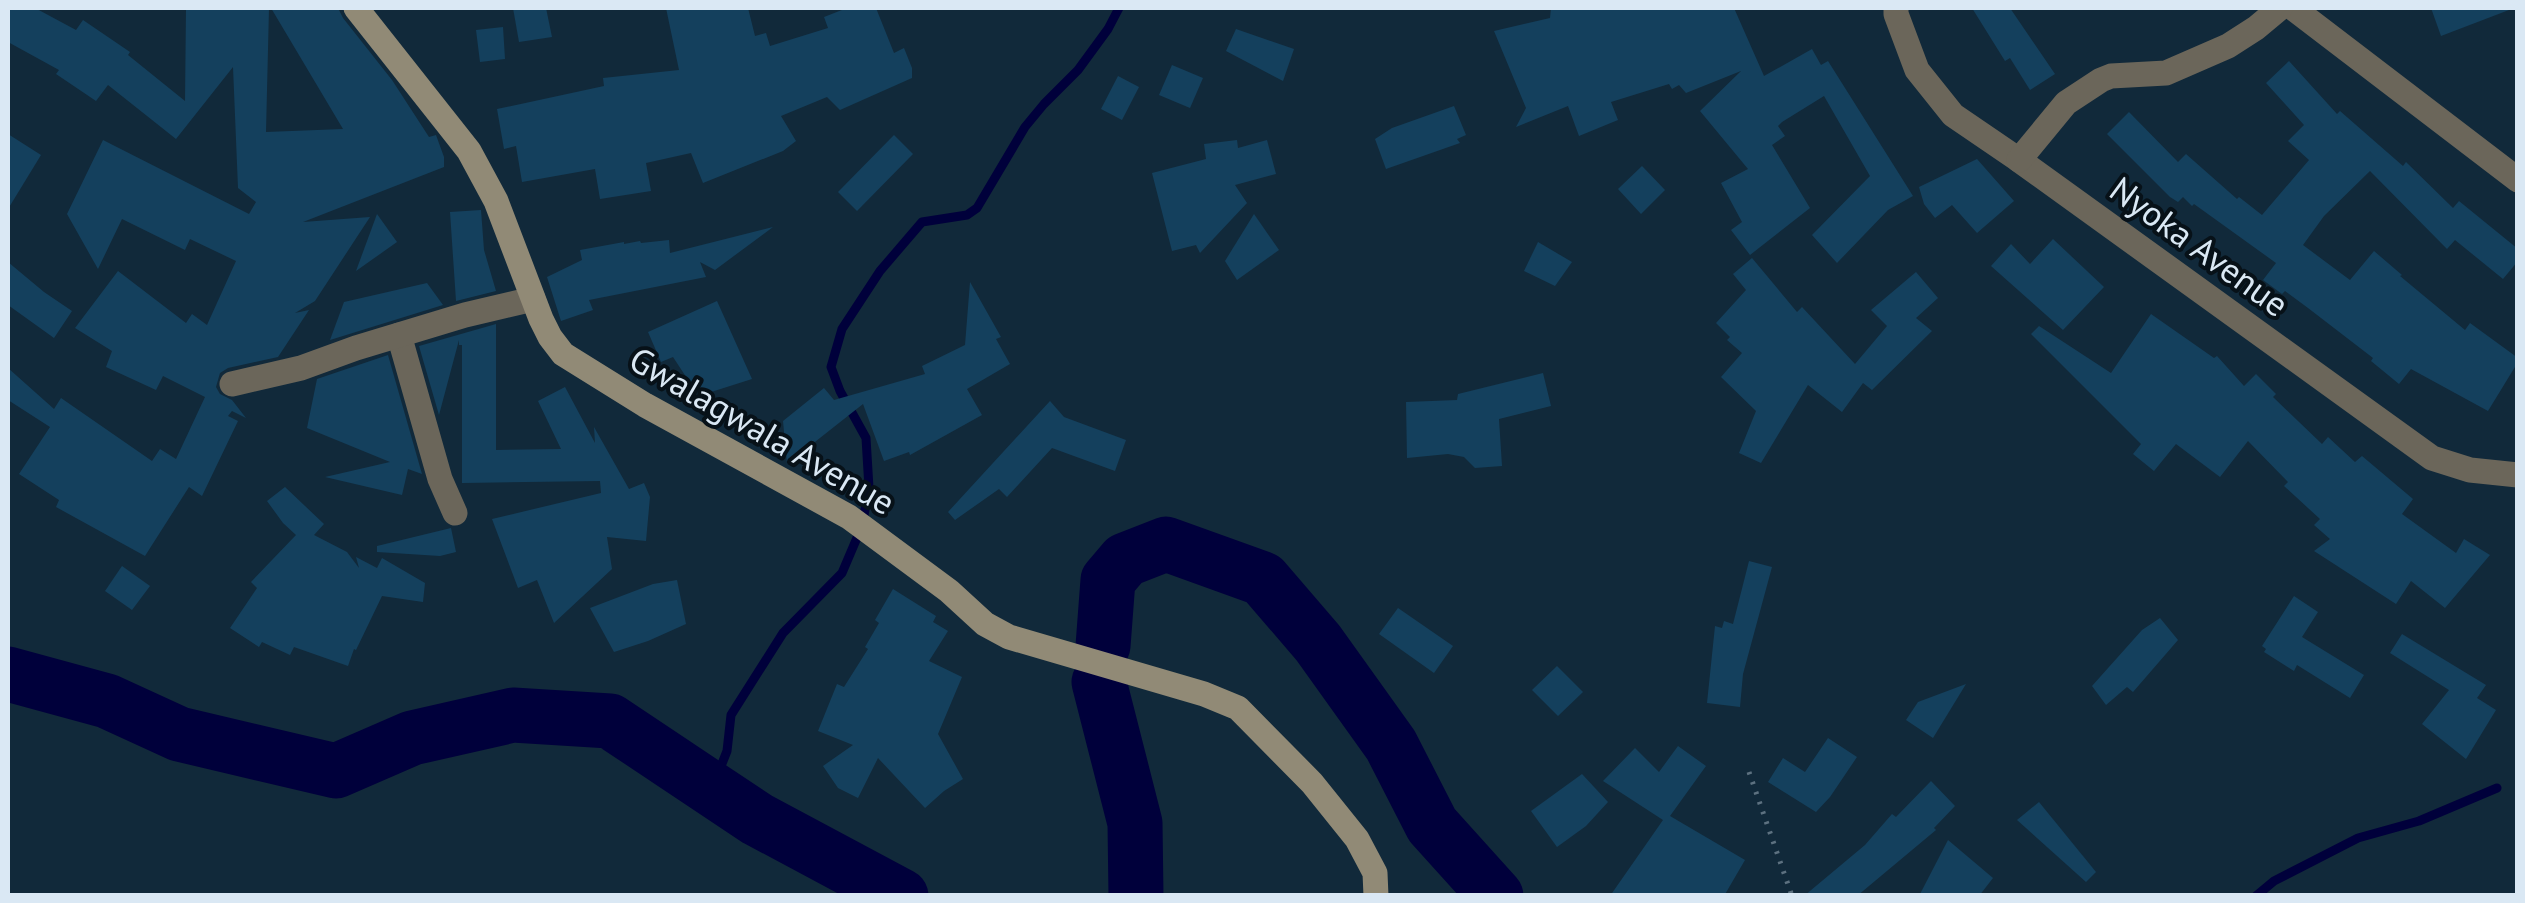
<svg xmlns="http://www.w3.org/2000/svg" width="2525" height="903" viewBox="0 0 2525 903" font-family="'PT Sans',sans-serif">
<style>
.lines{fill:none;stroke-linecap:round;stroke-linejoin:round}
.stream{stroke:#00003b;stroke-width:9}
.river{stroke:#00003b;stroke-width:55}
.building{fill:#14405d}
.path{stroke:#5d7180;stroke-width:5;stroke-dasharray:2.5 8;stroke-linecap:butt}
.street{stroke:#6b665a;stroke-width:25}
.secondary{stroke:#918a76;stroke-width:25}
.labels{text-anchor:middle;stroke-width:8;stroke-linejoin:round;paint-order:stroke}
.street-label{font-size:35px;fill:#dae8f4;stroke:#071118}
</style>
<rect width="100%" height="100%" fill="#11293a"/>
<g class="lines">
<!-- stream -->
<g class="stream">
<polyline points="712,789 727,751 731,715 783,633 842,573 862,526 869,488 866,438 840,391 831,367 842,329 880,271 922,222 967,215 977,208 1025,127 1044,104 1078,70 1108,29 1119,8"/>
<polyline points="2256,896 2274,881 2358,838 2419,821 2497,788"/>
</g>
<!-- river -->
<g class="river">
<polyline points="1103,646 1108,580 1125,560 1166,544 1263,579 1318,643 1391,745 1432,825 1496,896"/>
<polyline points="8,674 107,701 179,734 336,771 412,738 513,715 610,721 757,819 901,896"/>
<polyline points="1099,682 1135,823 1136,896"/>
</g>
</g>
<!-- building -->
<g class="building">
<polygon points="8,8 35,8 76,30 83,20 130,52 128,55 185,101 186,8 269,8 266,132 343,129 271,8 338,8 343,18 392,80 429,137 436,135 444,157 444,167 303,222 370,217 315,301 295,313 309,310 278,357 228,368 220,373 216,387 220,394 232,400 246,418 232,411 228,416 238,421 202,496 189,487 145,556 56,507 59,500 19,474 50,427 8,400 8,368 54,409 61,398 152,461 160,449 176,459 205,397 163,376 156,390 106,367 112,351 75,328 118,271 186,323 192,314 207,325 236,261 190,239 185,250 122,219 98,269 67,214 103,140 249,214 256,202 238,188 233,67 176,139 108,85 96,101 56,74 59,70 8,42"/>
<polygon points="513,8 546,8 552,37 519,42"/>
<polygon points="666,8 748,8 755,36 766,33 770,46 828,28 824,17 847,8 876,8 894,53 904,48 912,68 912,78 840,110 827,97 781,116 796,141 783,151 703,183 691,153 646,163 651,191 600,199 595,169 522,182 516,146 504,149 497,109 604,86 603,78 679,70"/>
<polygon points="1551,8 1734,8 1764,76 1812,49 1821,65 1828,61 1913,196 1888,210 1837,263 1812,235 1870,176 1824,96 1782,122 1778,126 1785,136 1772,145 1810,208 1750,255 1731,230 1742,222 1721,183 1748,169 1700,111 1741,71 1686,93 1679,85 1672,89 1669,84 1611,102 1618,120 1579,136 1568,106 1516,127 1526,108 1494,31 1550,18"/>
<polygon points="1972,8 2010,8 2055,74 2030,90 2010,58 2005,61"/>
<polygon points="2431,8 2509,8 2509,10 2441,36"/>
<polygon points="503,27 505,59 480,62 476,30"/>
<polygon points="1236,29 1294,49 1283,81 1226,51"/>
<polygon points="2289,61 2337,114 2340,111 2403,166 2406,162 2453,208 2459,201 2518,249 2518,261 2503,279 2455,240 2447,249 2370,171 2324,216 2303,245 2350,280 2374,251 2402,275 2400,276 2465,330 2470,323 2518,358 2518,362 2488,411 2411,369 2399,384 2371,361 2373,358 2308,308 2285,291 2282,294 2263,280 2276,263 2194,204 2192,206 2183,197 2178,202 2170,197 2107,134 2129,112 2178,162 2186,154 2237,199 2239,197 2262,215 2309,160 2288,141 2304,125 2266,83"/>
<polygon points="1172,65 1203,78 1190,108 1159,95"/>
<polygon points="1118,76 1139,87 1122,120 1101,109"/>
<polygon points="1454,106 1466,135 1457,139 1460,143 1386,169 1375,139 1392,128"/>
<polygon points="8,134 41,155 8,209"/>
<polygon points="894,135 913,154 857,211 838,192"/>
<polygon points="1237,140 1238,148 1267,140 1276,174 1235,185 1247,203 1200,253 1196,245 1172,251 1152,173 1206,159 1204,144"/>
<polygon points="1977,159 2014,201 1977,233 1952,205 1935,218 1924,204 1919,187"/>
<polygon points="1642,166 1665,190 1641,214 1618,189"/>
<polygon points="481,210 484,250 496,291 456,301 450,212"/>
<polygon points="377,214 397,242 356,271"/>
<polygon points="1254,214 1279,250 1237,280 1225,261"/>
<polygon points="773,227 715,270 700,262 706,277 589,300 593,310 561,321 547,277 582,260 580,250 624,242 624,244 640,241 641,243 669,240 670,253"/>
<polygon points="2053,239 2104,287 2063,330 1991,266 2011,244 2030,264"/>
<polygon points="1538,242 1572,262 1555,286 1524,271"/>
<polygon points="1752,258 1797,312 1802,307 1855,364 1887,326 1871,310 1916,272 1938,298 1916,318 1932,331 1872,390 1863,383 1842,412 1808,385 1761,463 1739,453 1756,411 1721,377 1742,353 1727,340 1730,337 1716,323 1746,290 1733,274"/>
<polygon points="8,262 44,292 72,311 54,338 8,305"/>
<polygon points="970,282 1001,337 996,339 1010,364 967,389 982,415 910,455 909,452 884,461 863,404 787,464 783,421 824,388 834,400 925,374 922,366 965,345"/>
<polygon points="427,283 443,305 330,340 344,302"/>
<polygon points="717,301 752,379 708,393 706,390 698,395 673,357 661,362 648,332"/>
<polygon points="2151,314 2214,358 2217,356 2244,386 2256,374 2276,394 2273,397 2322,444 2328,437 2355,462 2362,456 2413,499 2402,514 2456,553 2464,539 2490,555 2445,608 2411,581 2396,604 2314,551 2330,539 2314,525 2320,519 2284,486 2288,482 2248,441 2220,477 2176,444 2154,471 2133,454 2141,444 2031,334 2039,326 2111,373"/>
<polygon points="496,324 496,450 561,449 538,401 565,387 595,443 594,427 629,489 644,483 650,497 646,541 607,537 612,569 554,623 537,580 518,588 492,519 601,493 600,481 462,483 462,345 459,345 459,340 439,415 419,346"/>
<polygon points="388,355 422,474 408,469 402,495 325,477 390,462 307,428 317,379"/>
<polygon points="1543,373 1551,406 1499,419 1502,466 1475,468 1464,457 1448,454 1407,458 1406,402 1457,400 1458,394"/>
<polygon points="1050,401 1064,417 1126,440 1115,471 1052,448 1007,497 999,489 955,520 948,512"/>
<polygon points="285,487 324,524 314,535 347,552 359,568 356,557 377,568 382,558 425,583 423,602 382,596 356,650 354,649 348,666 294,647 290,655 262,642 259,647 230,628 257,588 251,582 296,535 283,523 267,501"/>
<polygon points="451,528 456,552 440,556 377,552 377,546"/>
<polygon points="1749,561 1772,567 1743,674 1740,707 1707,703 1715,626 1722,628 1724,621 1733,624"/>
<polygon points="122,566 150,586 132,610 105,591"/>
<polygon points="677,580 686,624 648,641 614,652 590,608 653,584"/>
<polygon points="893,589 936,616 933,622 948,631 929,661 962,677 938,734 963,779 944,791 925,808 878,758 858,798 838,788 823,766 853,745 818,731 837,684 844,687 868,649 865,647 879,623 875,620"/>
<polygon points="2294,596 2318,612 2302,637 2364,675 2350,698 2297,665 2294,671 2264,652 2266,649 2262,646"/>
<polygon points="1398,608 1453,646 1434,673 1379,634"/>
<polygon points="2160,618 2178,640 2133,692 2127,687 2106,705 2092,686 2142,630"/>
<polygon points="2402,634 2486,685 2477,698 2496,710 2466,759 2422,724 2449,690 2390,653"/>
<polygon points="1557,666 1583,692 1558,716 1532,690"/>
<polygon points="1966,684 1933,738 1906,720 1918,702"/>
<polygon points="1828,738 1857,757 1830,797 1816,812 1768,782 1783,758 1805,772"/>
<polygon points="1678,746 1706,766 1670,816 1745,860 1724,896 1610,896 1663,820 1603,781 1635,748 1659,772"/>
<polygon points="1582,774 1608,802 1586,826 1557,847 1531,811"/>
<polygon points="1931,781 1955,806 1934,828 1936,830 1857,896 1804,896 1865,845 1892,814 1896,817"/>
<polygon points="2039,802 2096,872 2086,882 2017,820"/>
<polygon points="1948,840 1993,878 1979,896 1919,896"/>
</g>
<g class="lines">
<!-- path -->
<polyline class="path" points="1749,772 1792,896"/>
<!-- street -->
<g class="street">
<polyline points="1896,8 1896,14 1917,70 1953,115 2019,160 2432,458 2470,470 2518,475"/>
<polyline points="2293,8 2518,180"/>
<polyline points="2019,160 2066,103 2101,80 2111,76 2166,73 2228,46 2256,28 2280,8"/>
<polyline points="399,335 440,479 455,513"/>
<polyline points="232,384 301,368 356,348 465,315 533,299"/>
</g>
<!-- secondary -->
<polyline class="secondary" points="356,8 469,151 496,201 541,319 550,337 563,354 645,405 849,517 949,591 985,624 1009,637 1204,694 1238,708 1312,783 1357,839 1375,873 1376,896"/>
</g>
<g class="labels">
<!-- street labels -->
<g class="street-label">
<text transform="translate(2199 247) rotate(36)" y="12">Nyoka Avenue</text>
<text transform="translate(762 431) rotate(30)" y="12">Gwalagwala Avenue</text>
</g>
</g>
<!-- border -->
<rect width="2525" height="903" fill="none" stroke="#dae8f4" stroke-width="20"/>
</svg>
